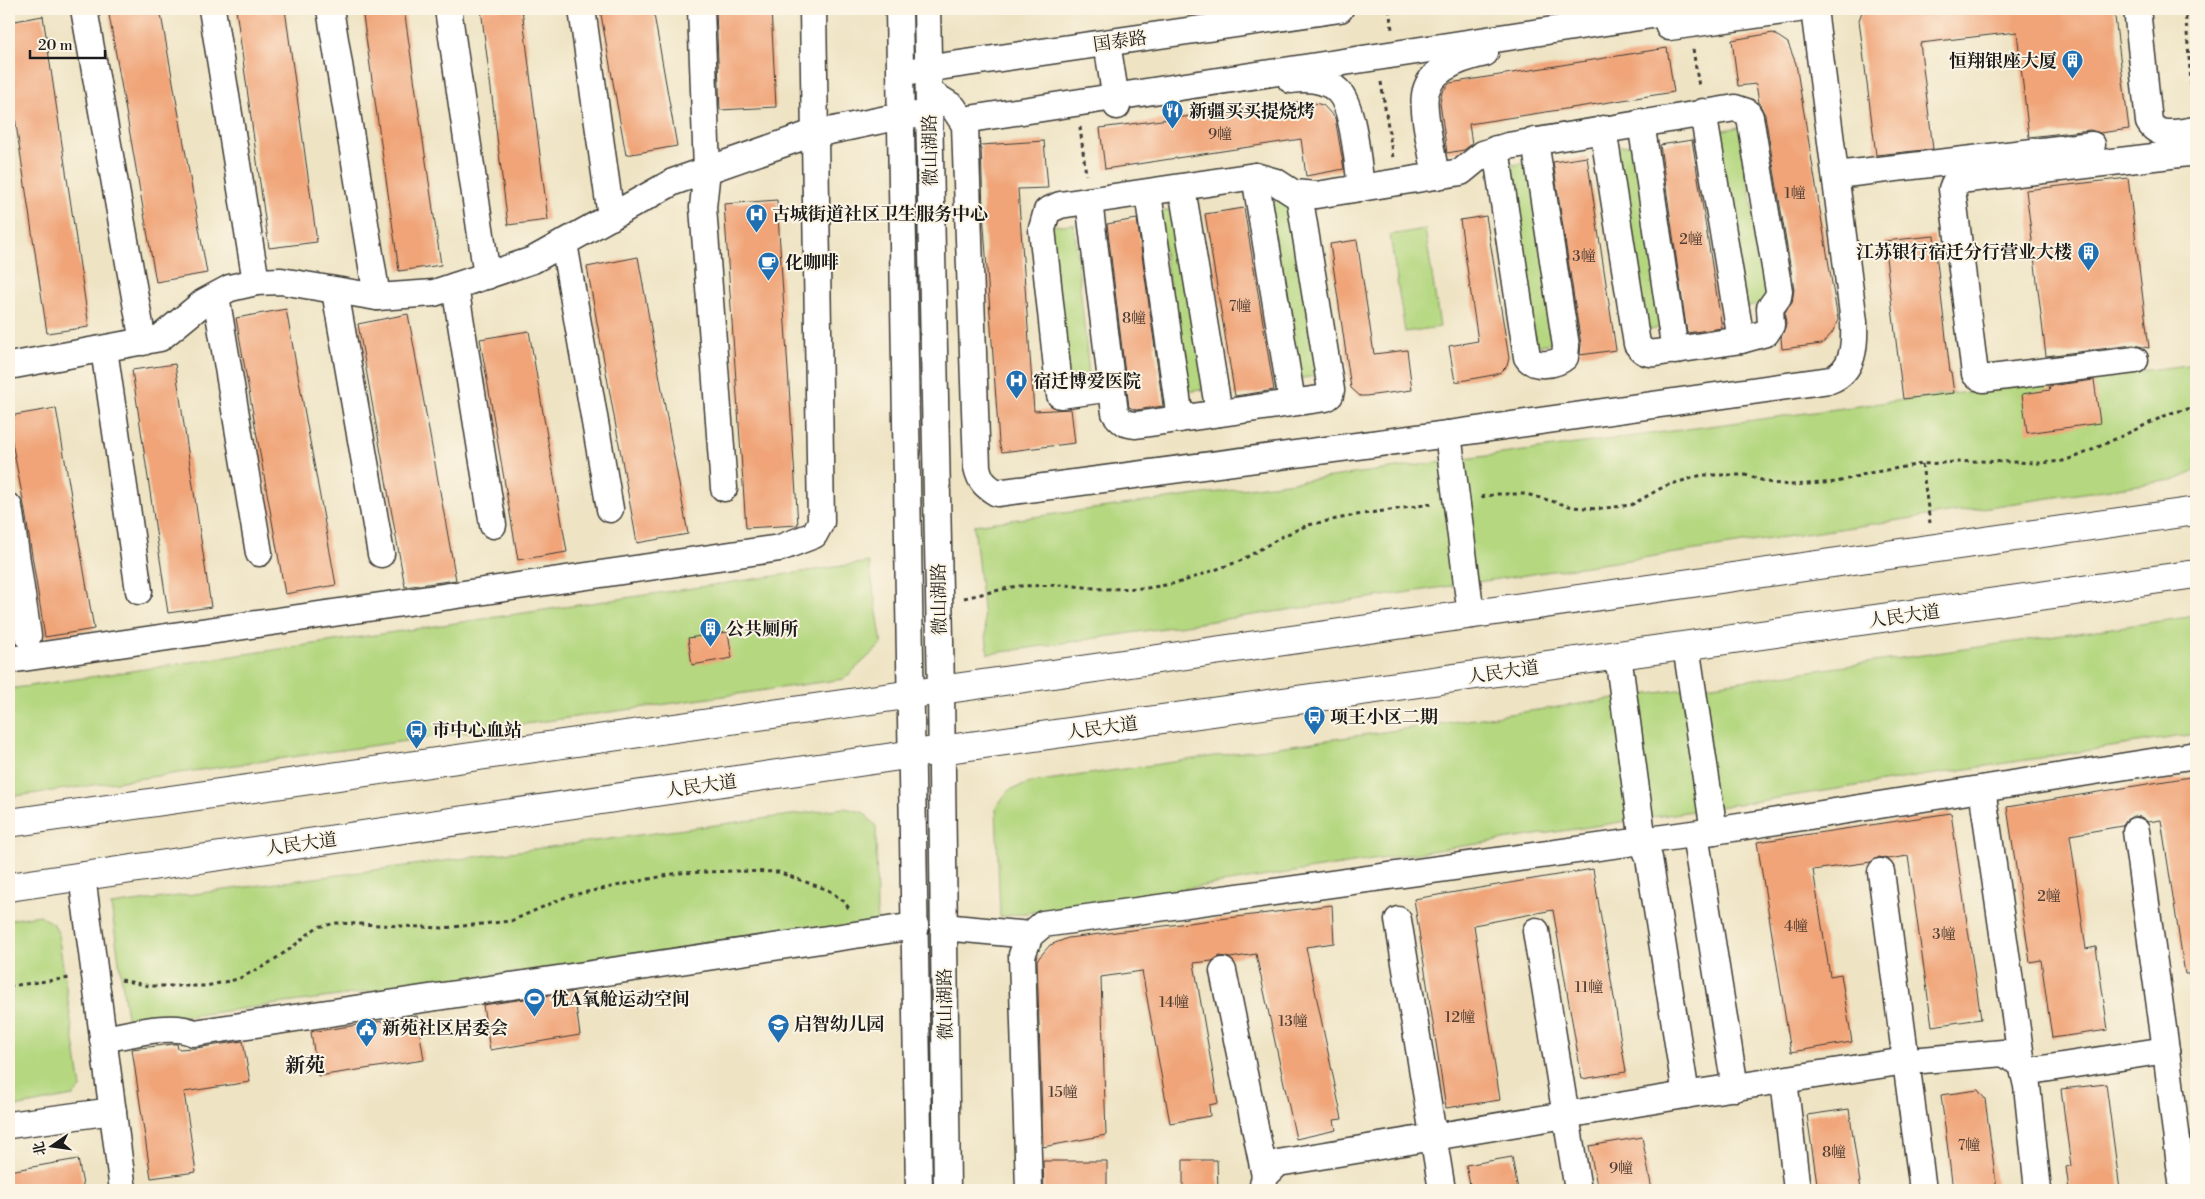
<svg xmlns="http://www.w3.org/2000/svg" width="2205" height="1199" viewBox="0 0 2205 1199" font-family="'Libre Bodoni','Noto Serif SC',serif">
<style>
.green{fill:#b4d77f;stroke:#687a4e}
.building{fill:#f0a478}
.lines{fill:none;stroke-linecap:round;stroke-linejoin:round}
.minor-casing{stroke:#3c3a35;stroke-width:29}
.major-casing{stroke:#3c3a35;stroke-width:30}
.path{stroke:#3c3a35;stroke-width:3;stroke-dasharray:4 4;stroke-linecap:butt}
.minor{stroke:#fff;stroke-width:26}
.major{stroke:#fff;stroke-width:28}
.labels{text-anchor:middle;stroke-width:4;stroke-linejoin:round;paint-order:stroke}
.number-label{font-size:15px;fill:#513e33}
.street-label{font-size:18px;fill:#1c1c1c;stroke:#fcf5e5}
.poi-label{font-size:18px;font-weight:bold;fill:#1c1c1c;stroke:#fcf5e5;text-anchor:start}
.quarter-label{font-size:20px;font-weight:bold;fill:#1c1c1c;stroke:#fcf5e5}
</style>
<rect width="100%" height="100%" fill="#fcf5e5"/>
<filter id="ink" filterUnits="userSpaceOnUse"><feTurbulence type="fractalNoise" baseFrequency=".02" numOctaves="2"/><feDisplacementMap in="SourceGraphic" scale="10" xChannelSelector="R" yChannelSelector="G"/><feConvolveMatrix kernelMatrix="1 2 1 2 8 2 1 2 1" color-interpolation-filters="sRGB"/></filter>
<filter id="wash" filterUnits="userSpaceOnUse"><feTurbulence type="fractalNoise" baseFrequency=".0096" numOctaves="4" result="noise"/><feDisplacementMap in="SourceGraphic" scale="20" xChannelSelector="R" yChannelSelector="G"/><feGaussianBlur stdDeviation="1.12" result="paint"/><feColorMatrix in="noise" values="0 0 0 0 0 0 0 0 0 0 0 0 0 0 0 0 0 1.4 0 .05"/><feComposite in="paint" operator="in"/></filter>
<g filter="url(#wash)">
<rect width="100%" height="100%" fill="#eee3c3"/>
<!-- green -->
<g class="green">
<polygon points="1740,127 1768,304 1745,307 1717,131"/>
<polygon points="1637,144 1666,327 1644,331 1615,147"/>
<polygon points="1532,162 1560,342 1534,346 1506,166"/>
<polygon points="1290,198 1320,375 1298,379 1268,202"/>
<polygon points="1180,209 1207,389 1186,392 1158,212"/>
<polygon points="1074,224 1090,385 1067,388 1050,226"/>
<polygon points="1425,229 1440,327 1405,332 1390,235"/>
<polygon points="2196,364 2196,470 2179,479 988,654 974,525 1888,402"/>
<polygon points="869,562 882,644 844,679 9,797 9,689"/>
<polygon points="2196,616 2196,734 1000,917 996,807 1009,790 1033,782"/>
<polygon points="844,808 863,812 876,826 877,924 128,1024 111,905"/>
<polygon points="40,915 54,925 58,933 81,1088 73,1096 9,1108 9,920"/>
</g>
<g id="blocks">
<!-- building -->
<g class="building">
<polygon points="108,9 160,9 207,273 156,282"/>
<polygon points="236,9 285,9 317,242 269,248"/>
<polygon points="362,9 404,9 441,265 399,271"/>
<polygon points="481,9 522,9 548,220 508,225"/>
<polygon points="600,9 653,9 677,146 626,155"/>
<polygon points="716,9 771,9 776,107 720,110"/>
<polygon points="1863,9 2114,9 2129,129 2100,133 2090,130 2029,137 2017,32 1920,43 1933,149 1876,155 1859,20"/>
<polygon points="43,16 89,327 47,333 9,77 9,22"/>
<polygon points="1773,33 1788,43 1796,64 1838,320 1832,333 1822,344 1782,349 1781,338 1786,325 1785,312 1792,303 1794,289 1765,115 1759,103 1756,84 1738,86 1732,40"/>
<polygon points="1667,48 1674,92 1469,124 1472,144 1464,150 1447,153 1440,103 1442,92 1450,83"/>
<polygon points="1306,101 1323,105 1335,118 1344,169 1306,176 1301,139 1105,169 1100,128"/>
<polygon points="1692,140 1722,328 1687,333 1660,145"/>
<polygon points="1044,141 1048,188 1018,189 1034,411 1071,409 1075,443 1002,452 999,443 983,212 981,145"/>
<polygon points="1587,157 1616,350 1580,355 1581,344 1553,162"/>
<polygon points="2128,178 2149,348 2133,345 2046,356 2026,190"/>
<polygon points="777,200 798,525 746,528 724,204"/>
<polygon points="1244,208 1274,390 1235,396 1205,214"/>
<polygon points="1486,216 1509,358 1507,366 1501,372 1493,375 1455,382 1449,346 1478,341 1460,220"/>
<polygon points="1137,219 1163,406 1136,410 1129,407 1107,224"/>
<polygon points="1934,236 1950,372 1951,372 1954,393 1903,399 1884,241"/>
<polygon points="1357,240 1374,354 1407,350 1412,390 1366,396 1360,396 1351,388 1330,244"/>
<polygon points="638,257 688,534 637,543 587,267"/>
<polygon points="286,309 336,585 285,594 236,318"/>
<polygon points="408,314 456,580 405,587 358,324"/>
<polygon points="529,331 567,552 518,560 480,339"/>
<polygon points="175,364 211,607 168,613 132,370"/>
<polygon points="2094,380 2100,423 2027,433 2022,394 2050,390 2049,386"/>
<polygon points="56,408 94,629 45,637 24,505 9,426 9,416"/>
<polygon points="728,632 732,658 692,665 688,638"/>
<polygon points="2196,776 2196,973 2185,974 2161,820 2148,822 2141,817 2133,816 2126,820 2122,826 2070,835 2086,949 2096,947 2108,1030 2052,1038 2041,960 2030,962 2007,807"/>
<polygon points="1951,813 1981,1019 1932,1026 1908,856 1888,859 1879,857 1871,862 1813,870 1830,976 1841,974 1852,1042 1791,1052 1757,842"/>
<polygon points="1593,869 1626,1072 1582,1079 1553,910 1474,925 1500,1100 1446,1108 1414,899"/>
<polygon points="1332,905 1334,943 1306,947 1342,1119 1334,1120 1336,1130 1296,1139 1256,954 1230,958 1220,956 1212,961 1194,963 1218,1103 1209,1105 1210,1116 1170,1123 1142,971 1101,977 1106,1135 1043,1147 1037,960 1050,945 1068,938"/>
<polygon points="574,992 580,1035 490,1050 483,1005"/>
<polygon points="417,1016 424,1060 318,1076 311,1032"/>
<polygon points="243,1041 250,1082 184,1092 196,1172 151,1178 132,1049 173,1044 177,1044 178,1049 196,1048"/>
<polygon points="2106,1084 2120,1190 2069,1190 2066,1167 2071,1166 2061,1089"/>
<polygon points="1978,1090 1985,1099 1997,1190 1953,1190 1941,1095"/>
<polygon points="1849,1109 1861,1190 1818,1190 1807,1115"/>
<polygon points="1642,1137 1652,1190 1598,1190 1589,1146"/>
<polygon points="1512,1157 1518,1190 1471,1190 1466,1165"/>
<polygon points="78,1159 84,1190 9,1190 9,1171"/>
<polygon points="1183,1160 1217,1160 1218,1190 1183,1190"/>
<polygon points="1043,1161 1107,1161 1107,1190 1044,1190"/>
</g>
</g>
</g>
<g filter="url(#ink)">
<use href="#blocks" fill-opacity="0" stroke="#3c3a35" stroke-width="1"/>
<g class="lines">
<defs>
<g id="minor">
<polyline points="84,9 143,342"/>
<polyline points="212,9 256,282"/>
<polyline points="330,9 377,297"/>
<polyline points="448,9 487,276"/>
<polyline points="582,9 611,217"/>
<polyline points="701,9 707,170 703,207 724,488"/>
<polyline points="899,9 919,1190"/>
<polyline points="927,9 941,690 947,1190"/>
<path d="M 2137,9 L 2149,122 C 2159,139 2179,132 2196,130"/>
<polyline points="1669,27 1798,9"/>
<polyline points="1107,43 1117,106"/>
<polyline points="911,71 1340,9"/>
<path d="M 1291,80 C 1306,78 1326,79 1338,91 C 1354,106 1358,166 1361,188"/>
<path d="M 929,92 L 953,107 L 965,125 L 977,467 C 980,481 985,486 997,493 L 1448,434 L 1471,615"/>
<polyline points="1703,112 1741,340"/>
<polyline points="963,120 1691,9"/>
<polyline points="1641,122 1675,351"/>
<path d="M 1496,149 L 1527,357 C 1534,368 1556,365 1565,357 L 1566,346 L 1535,141"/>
<polyline points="1836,175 2092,145"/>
<polyline points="1255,176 1292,402"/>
<path d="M 1436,176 C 1433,157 1422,112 1425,95 C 1429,69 1462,58 1485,53"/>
<polyline points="1182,188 1219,413"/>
<polyline points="1148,193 1180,419"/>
<path d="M 1089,201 L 1115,413 C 1121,422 1125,424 1136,425 L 1326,398 L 1330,395 L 1331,390 L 1299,194"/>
<polyline points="564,243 610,509"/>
<polyline points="455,286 493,525"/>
<polyline points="335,291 381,554"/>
<polyline points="216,296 259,553"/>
<polyline points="104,349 139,591"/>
<polyline points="2135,360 1983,379 1975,374 1952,189 1954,184 1960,180 2196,152"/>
<polyline points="9,366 160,338 204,302 230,288 256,282 281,281 377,297 434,293 533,260 673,182 805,136 901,116 919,115"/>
<path d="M 1112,388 L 1060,395 L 1042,229 L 1047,211 L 1060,205 L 1255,176 L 1276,182 L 1293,193 L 1316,195 L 1461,172 L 1483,154 L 1508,146 L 1735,108 L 1747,112 L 1750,117 L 1779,291 L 1778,297 L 1770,308 L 1771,325 L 1766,333 L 1741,340 L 1656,353 C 1647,354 1643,352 1637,344 L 1603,129"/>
<path d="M 1448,434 L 1830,380 C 1854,371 1855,345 1854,322 L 1814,9"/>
<polyline points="9,507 28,636"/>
<polyline points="1686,646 1714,831"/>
<polyline points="1618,655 1643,842 1649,858 1686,1095"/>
<polyline points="9,660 780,548 814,535 821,522 813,9"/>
<polyline points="1982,789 2022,1064"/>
<polyline points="2136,831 2166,1050 2183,1190"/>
<polyline points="1695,834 1735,1088"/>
<polyline points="1881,872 1923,1190"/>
<polyline points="82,876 123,1190"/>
<polyline points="1398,920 1442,1190"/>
<polyline points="943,927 1030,935"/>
<polyline points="1536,931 1578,1190"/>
<polyline points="1223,971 1265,1176"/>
<path d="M 103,1039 C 128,1035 172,1022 194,1033 L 915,926"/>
<polyline points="2024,1072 2166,1050"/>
<polyline points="1784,1080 1797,1190"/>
<polyline points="9,1125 113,1111"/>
<polyline points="1029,1190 1022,955 1030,935 1043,924 1714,831 2196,755"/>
<polyline points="1262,1190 1265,1176 1278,1163 1697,1093 1899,1062 2003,1053 2022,1064 2027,1086 2038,1190"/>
</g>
<g id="major">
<polyline points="9,823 2196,511"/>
<polyline points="9,887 941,750 2196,574"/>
</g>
</defs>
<!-- minor casing -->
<use href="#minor" class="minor-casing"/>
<!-- major casing -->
<use href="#major" class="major-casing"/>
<!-- path -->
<g class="path">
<polyline points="1389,9 1392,29"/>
<polyline points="2185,9 2193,105"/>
<polyline points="1693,49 1699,87"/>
<polyline points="1381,82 1393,158"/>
<polyline points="1080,127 1086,175"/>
<polyline points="1922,464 1930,523"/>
<polyline points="1481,497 1498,494 1526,494 1573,507 1597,509 1631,505 1665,486 1702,475 1745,475 1771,483 1790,485 1837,482 1869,473 1922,464 1978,461 2040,463 2063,461 2081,455 2171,413 2196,407"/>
<polyline points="964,598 1017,586 1065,585 1103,589 1147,588 1178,583 1240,561 1283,536 1308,525 1356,515 1431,504"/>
<polyline points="121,980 150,986 206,986 238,979 266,965 290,949 317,927 337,923 443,928 511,921 568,896 678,873 734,871 778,872 828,890 845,902 849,909"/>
<polyline points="9,986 70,978"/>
</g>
<!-- minor -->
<use href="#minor" class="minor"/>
<!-- major -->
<use href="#major" class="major"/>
</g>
</g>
<!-- icons -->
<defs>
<symbol id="building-pin" viewBox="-11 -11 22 30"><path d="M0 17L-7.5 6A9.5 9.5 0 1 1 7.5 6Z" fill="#1f6fb2" stroke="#fcf5e5"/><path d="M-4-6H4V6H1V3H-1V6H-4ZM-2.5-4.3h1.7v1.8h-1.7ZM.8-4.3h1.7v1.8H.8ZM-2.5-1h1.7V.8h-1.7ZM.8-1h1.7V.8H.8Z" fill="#fff"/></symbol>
<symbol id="restaurant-pin" viewBox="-11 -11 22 30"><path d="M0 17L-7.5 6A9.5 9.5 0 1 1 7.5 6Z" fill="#1f6fb2" stroke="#fcf5e5"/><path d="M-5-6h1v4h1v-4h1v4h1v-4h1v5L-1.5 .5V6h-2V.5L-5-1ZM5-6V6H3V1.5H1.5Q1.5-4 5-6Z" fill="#fff"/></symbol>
<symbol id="hospital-pin" viewBox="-11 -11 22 30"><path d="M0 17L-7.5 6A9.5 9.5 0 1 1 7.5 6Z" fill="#1f6fb2" stroke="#fcf5e5"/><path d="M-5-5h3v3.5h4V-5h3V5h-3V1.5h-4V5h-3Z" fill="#fff"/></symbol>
<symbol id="cafe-pin" viewBox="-11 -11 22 30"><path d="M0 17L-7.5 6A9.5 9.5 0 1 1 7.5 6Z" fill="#1f6fb2" stroke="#fcf5e5"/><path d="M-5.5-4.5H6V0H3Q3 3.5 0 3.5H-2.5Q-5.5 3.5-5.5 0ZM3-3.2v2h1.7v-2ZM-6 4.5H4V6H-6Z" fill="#fff"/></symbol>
<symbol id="bus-pin" viewBox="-11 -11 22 30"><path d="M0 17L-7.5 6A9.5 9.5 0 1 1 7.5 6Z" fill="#1f6fb2" stroke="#fcf5e5"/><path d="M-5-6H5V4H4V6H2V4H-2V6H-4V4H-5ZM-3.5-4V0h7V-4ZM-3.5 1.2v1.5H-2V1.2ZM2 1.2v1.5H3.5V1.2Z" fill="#fff"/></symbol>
<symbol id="stadium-pin" viewBox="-11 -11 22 30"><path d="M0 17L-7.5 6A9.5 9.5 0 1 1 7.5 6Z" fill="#1f6fb2" stroke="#fcf5e5"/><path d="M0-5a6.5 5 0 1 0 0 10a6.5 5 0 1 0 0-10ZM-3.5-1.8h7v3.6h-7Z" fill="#fff"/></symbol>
<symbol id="school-pin" viewBox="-11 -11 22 30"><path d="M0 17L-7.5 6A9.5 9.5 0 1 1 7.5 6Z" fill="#1f6fb2" stroke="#fcf5e5"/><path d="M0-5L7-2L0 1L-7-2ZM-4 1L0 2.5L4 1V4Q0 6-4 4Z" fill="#fff"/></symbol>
<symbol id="civic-pin" viewBox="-11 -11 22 30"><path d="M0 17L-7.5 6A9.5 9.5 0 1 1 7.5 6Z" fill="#1f6fb2" stroke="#fcf5e5"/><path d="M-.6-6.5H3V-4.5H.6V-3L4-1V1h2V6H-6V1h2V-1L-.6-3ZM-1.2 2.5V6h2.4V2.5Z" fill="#fff"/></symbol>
</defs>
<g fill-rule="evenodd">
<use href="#building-pin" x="2060" y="48" width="25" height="34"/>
<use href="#restaurant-pin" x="1160" y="98" width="25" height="34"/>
<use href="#hospital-pin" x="744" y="202" width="25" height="34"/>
<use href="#building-pin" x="2076" y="240" width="25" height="34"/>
<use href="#cafe-pin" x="756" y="250" width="25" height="34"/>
<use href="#hospital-pin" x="1004" y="368" width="25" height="34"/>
<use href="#building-pin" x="698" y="616" width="25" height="34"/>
<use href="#bus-pin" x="1302" y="704" width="25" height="34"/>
<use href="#bus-pin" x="404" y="718" width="25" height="34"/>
<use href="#stadium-pin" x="522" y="986" width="25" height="34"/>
<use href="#school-pin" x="766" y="1012" width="25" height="34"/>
<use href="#civic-pin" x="354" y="1016" width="25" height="34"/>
</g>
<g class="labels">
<!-- number labels -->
<g class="number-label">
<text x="1220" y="139">9幢</text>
<text x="1795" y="198">1幢</text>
<text x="1691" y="244">2幢</text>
<text x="1584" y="261">3幢</text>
<text x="1240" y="311">7幢</text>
<text x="1134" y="323">8幢</text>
<text x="2049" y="901">2幢</text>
<text x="1796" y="931">4幢</text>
<text x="1944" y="939">3幢</text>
<text x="1589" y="992">11幢</text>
<text x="1174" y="1007">14幢</text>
<text x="1460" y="1022">12幢</text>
<text x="1293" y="1026">13幢</text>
<text x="1063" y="1097">15幢</text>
<text x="1969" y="1150">7幢</text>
<text x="1834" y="1157">8幢</text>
<text x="1621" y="1173">9幢</text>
</g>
<!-- street labels -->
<g class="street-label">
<text transform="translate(1120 41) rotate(-8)" y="6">国泰路</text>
<text transform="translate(930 150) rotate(-91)" y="6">微山湖路</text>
<text transform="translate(939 599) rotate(-91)" y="6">微山湖路</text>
<text transform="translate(1904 616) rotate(-8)" y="6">人民大道</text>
<text transform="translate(1503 672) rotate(-8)" y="6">人民大道</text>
<text transform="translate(1102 728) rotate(-8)" y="6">人民大道</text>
<text transform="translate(701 786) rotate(-8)" y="6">人民大道</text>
<text transform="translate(301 844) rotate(-8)" y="6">人民大道</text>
<text transform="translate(945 1004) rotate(-91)" y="6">微山湖路</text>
</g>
<!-- poi labels -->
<g class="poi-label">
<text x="2057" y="67" text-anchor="end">恒翔银座大厦</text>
<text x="1189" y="117">新疆买买提烧烤</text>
<text x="772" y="220">古城街道社区卫生服务中心</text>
<text x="2072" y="258" text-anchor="end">江苏银行宿迁分行营业大楼</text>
<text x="785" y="268">化咖啡</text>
<text x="1033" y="387">宿迁博爱医院</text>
<text x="726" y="635">公共厕所</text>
<text x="1330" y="723">项王小区二期</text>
<text x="432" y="736">市中心血站</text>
<text x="551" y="1005">优A氧舱运动空间</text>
<text x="794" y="1030">启智幼儿园</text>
<text x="382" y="1034">新苑社区居委会</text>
</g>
<!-- quarter labels -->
<g class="quarter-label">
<text x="305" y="1072">新苑</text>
</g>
</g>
<!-- margin -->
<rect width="2205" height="1199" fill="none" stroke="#fcf5e5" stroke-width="30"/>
<!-- north arrow -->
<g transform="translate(52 1146) rotate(257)" stroke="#fcf5e5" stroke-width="4" paint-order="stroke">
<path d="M0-4L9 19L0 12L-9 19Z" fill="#1c1c1c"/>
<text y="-8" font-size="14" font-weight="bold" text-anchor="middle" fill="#1c1c1c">北</text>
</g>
<!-- scale -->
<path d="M30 50v8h75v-8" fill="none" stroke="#1c1c1c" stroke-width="2.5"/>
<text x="38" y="50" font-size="15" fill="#1c1c1c" stroke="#fcf5e5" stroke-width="4" paint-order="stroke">20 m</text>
</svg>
